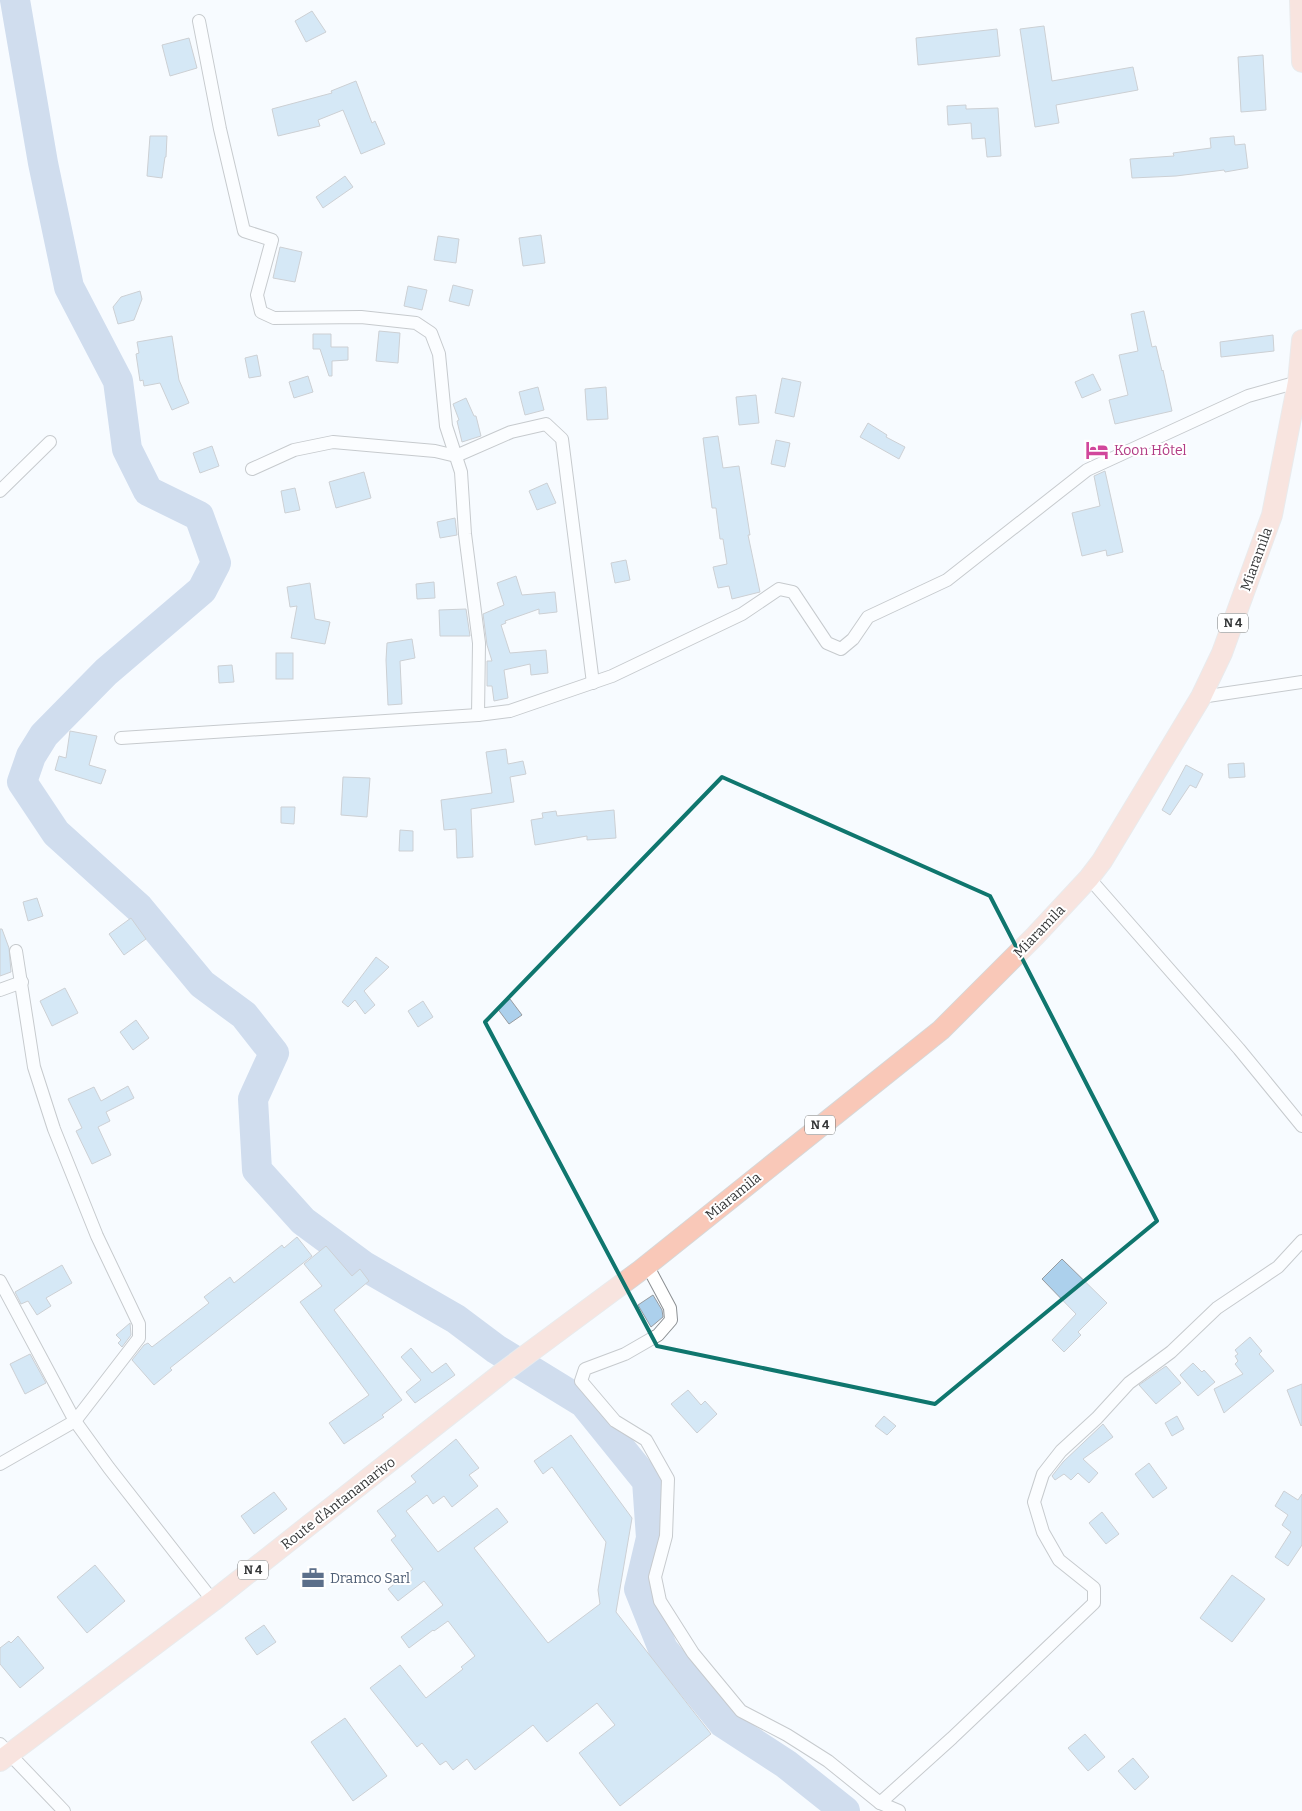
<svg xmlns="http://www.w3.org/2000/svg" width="1302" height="1811" viewBox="0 0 1302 1811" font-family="Bitter,serif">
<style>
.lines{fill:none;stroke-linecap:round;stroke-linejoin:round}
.river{stroke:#a0b8da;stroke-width:30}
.building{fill:#acd0ec;stroke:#979b9f}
.minor-casing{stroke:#8b8f92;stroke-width:14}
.primary-casing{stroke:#d7d7d7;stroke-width:22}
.minor{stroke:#fff;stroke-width:12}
.primary{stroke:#f9c8b8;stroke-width:20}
.marked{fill:none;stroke:#0f766e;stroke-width:4;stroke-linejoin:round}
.labels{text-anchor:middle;stroke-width:4;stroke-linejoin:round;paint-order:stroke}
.shield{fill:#fff;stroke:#727474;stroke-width:1}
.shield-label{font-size:12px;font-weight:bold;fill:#363839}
.hotel-label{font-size:14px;fill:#b23c85;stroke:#fff;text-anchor:start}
.street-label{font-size:14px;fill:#363839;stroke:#fff}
.service-label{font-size:14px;fill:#4e5e75;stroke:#fff;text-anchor:start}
</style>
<rect width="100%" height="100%" fill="#f7fbff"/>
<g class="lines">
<!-- river -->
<polyline class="river" points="15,0 43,163 69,287 118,381 127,449 148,491 199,516 216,563 202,590 106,672 44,735 31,756 22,782 56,833 139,908 202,984 244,1015 274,1053 253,1099 257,1170 303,1221 364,1266 456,1319 496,1349 584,1403 647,1481 651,1538 639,1589 663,1649 723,1723 786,1764 845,1811"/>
</g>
<!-- building -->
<g class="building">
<polygon points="312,11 326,32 306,42 295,21"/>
<polygon points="1044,26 1052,81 1133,67 1138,90 1056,105 1059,123 1035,127 1020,29"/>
<polygon points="997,29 1000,56 918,65 916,38"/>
<polygon points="189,38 197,68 170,76 162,45"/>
<polygon points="1263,55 1266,110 1241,112 1238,57"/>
<polygon points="356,81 372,123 375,121 385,144 361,154 343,110 318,120 320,126 278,136 272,109 332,93 331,91"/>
<polygon points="966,105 966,109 998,108 1001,156 987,157 985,138 972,139 971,123 948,125 947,106"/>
<polygon points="150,136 167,136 166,157 165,157 162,178 147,176"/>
<polygon points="1234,136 1235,145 1245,144 1248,168 1225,172 1224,170 1176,176 1132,178 1130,159 1174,156 1173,153 1211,148 1210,138"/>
<polygon points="345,176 353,187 323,208 316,197"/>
<polygon points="541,235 545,263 523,266 519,238"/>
<polygon points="438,236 459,239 456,263 434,260"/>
<polygon points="280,247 302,252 295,282 273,278"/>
<polygon points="453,285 473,290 469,306 449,301"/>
<polygon points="408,286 427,290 422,310 404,306"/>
<polygon points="140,291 142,299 134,320 118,324 113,307 121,297"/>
<polygon points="1144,311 1152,347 1156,346 1162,371 1163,370 1172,411 1115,424 1109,400 1128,395 1119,355 1138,351 1131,314"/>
<polygon points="379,331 400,333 398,363 376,361"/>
<polygon points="313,334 331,334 331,347 348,347 348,360 332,361 332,376 329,376 320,349 313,349"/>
<polygon points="1273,335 1274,351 1221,357 1220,342"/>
<polygon points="172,336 179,380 189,403 172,410 160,383 144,386 143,380 140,381 136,354 139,353 137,342"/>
<polygon points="257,355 261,376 249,378 245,358"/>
<polygon points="1093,374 1101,390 1082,398 1075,382"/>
<polygon points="308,376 313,392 294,398 289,382"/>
<polygon points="782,378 801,382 794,417 775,413"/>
<polygon points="538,387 544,410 525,415 519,392"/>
<polygon points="606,387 608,419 587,420 585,389"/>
<polygon points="756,395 759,423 739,425 736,397"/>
<polygon points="466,398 474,416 476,416 481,436 462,442 457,421 459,420 453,404"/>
<polygon points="868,423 887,435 886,437 905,447 899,459 860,437"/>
<polygon points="718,436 723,468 739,466 750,535 748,535 760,592 732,599 729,586 718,588 713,567 727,564 723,539 720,539 716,508 712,508 703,438"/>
<polygon points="776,440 790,443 785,467 771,464"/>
<polygon points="212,446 219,466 200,473 193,453"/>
<polygon points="1105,471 1123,552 1107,556 1106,550 1082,556 1072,513 1100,506 1094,476"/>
<polygon points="364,472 371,498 336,508 329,482"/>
<polygon points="547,483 556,503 537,510 529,491"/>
<polygon points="295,488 300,510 285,513 281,491"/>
<polygon points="455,518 457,535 440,538 437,522"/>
<polygon points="626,560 630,580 615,583 611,563"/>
<polygon points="516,576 522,595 555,592 557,612 539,614 539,609 505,621 506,623 501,625 510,653 546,650 548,673 531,675 530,664 504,670 508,698 494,701 492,686 487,686 487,661 492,661 487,645 483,614 504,605 497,583"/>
<polygon points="434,582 435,598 417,599 416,584"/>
<polygon points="310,583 315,619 330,622 325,644 291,638 297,606 290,607 287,587"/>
<polygon points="466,609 470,636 440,636 439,610"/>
<polygon points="412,639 415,658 400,661 402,704 388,705 386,660 387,643"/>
<rect x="276" y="653" width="17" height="26"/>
<polygon points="232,665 234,682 219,683 218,666"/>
<polygon points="70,731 97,736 89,765 106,770 101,784 55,770 59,756 66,758"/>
<polygon points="506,749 508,764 523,761 526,774 510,777 514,802 471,809 473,857 457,858 456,829 444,830 441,800 492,793 486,752"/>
<polygon points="1244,763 1245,777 1229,778 1228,764"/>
<polygon points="1186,765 1203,774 1196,788 1190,785 1170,815 1162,810"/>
<polygon points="343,777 370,778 367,817 341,815"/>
<polygon points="281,807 295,807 294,824 281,823"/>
<polygon points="614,810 616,838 587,840 587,836 535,845 531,820 543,818 542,813 556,811 557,816"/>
<polygon points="400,830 413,831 413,851 399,851"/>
<polygon points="37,898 43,916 28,921 23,902"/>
<polygon points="131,918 146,939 124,955 109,934"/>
<polygon points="0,929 2,929 9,948 11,972 0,976"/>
<polygon points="376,957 389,967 364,991 375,1005 365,1014 355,1000 348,1007 342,1002"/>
<polygon points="65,988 78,1013 52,1026 40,1001"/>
<polygon points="510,999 522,1015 509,1024 497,1008"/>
<polygon points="423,1001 433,1017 418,1027 408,1011"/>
<polygon points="136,1020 149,1038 133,1050 120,1032"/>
<polygon points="128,1086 134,1098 106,1112 110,1121 98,1127 111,1155 92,1164 76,1131 82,1128 68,1099 94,1087 101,1101"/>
<polygon points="297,1237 312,1256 170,1368 172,1370 154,1385 132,1360 144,1345 148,1343 152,1347 209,1303 204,1297 230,1277 234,1283 282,1245 284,1248"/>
<polygon points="326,1246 352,1276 360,1269 369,1281 334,1310 402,1400 382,1415 384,1417 344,1444 329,1423 369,1395 300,1302 322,1286 304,1264"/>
<polygon points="1062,1259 1107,1303 1078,1332 1081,1335 1064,1352 1052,1340 1076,1314 1042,1279"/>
<polygon points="62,1265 72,1283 46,1298 51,1306 37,1315 28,1301 21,1304 15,1292"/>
<polygon points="653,1295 662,1310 663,1317 651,1327 638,1305"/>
<polygon points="130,1323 131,1335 122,1347 118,1343 121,1340 116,1335"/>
<polygon points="1250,1337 1262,1351 1259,1354 1274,1371 1224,1413 1214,1389 1243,1374 1235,1364 1238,1361 1235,1356 1238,1354 1235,1350"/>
<polygon points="411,1348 432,1373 446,1363 455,1375 415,1403 406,1392 421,1380 401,1357"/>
<polygon points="30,1354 46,1383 25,1394 10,1364"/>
<polygon points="1193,1363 1202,1372 1204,1370 1215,1382 1198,1396 1180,1375"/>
<polygon points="1166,1366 1181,1383 1156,1404 1139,1385"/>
<polygon points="1302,1384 1302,1425 1301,1426 1287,1390"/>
<polygon points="688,1390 701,1405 705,1401 717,1414 697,1433 671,1404"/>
<polygon points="884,1416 896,1426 887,1435 875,1426"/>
<polygon points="1177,1416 1184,1429 1172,1436 1165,1423"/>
<polygon points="1103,1424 1113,1437 1083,1459 1098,1473 1089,1483 1078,1473 1071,1480 1064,1474 1055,1480 1052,1476 1063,1462"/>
<polygon points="571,1435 632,1518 616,1612 711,1734 620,1806 579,1753 615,1725 597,1703 547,1742 533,1725 475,1770 467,1759 453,1770 446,1761 440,1765 422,1743 417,1747 370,1688 400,1665 426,1698 463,1669 461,1667 475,1656 448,1621 434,1631 433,1630 409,1648 401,1637 443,1605 424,1581 398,1601 388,1589 413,1569 391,1540 396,1536 377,1511 416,1482 411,1476 456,1439 479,1468 469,1475 478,1486 452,1507 444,1496 433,1504 427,1495 406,1511 438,1552 497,1508 508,1522 474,1548 548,1643 600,1604 598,1590 606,1542 552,1467 543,1474 534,1461"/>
<polygon points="1149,1463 1167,1488 1153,1498 1135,1474"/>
<polygon points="1284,1491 1298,1500 1302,1494 1302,1545 1288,1566 1275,1557 1291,1532 1282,1525 1288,1515 1275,1506"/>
<polygon points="274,1492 287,1509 254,1534 241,1516"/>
<polygon points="1102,1512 1119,1534 1106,1544 1089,1523"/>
<polygon points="95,1565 125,1601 87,1633 57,1597"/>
<polygon points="1232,1575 1265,1599 1232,1642 1200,1618"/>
<polygon points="264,1625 276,1642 257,1655 245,1638"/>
<polygon points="18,1636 44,1668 20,1688 0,1664 0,1648 9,1641 11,1643"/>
<polygon points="345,1718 387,1776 353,1801 311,1742"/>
<polygon points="1085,1734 1105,1757 1088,1771 1068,1748"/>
<polygon points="1133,1758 1149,1777 1135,1790 1118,1771"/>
</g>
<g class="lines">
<defs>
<g id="minor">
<polyline points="199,21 220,129 244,231 272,240 257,295 261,312 274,318 361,317 416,323 431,333 439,354 446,426 461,472 465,534 479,643 478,715"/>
<polyline points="252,469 294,450 333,442 435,451 456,456 511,432 546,424 562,439 593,683"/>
<polyline points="0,491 50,442"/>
<polyline points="1201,697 1302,682"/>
<polyline points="121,738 478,715 510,711 612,676 742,614 779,589 793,592 827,643 841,649 853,639 868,617 947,580 1087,470 1248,396 1298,382"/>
<polyline points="1089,878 1239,1049 1302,1126"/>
<polyline points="0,990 22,982"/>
<polyline points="647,1265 670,1308 671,1320 658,1335 625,1354 585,1369 581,1381 615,1421 646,1440 668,1479 666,1536 655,1577 660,1601 693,1653 741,1711 787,1735 828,1761 880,1803 899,1811"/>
<polyline points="0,1281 75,1421 109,1468 213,1601"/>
<polyline points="0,1464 75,1421 139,1338 139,1324 97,1236 54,1129 34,1067 16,951"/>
<polyline points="0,1744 64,1811"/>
<polyline points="880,1803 952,1738 1094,1603 1094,1588 1059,1560 1043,1532 1034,1502 1043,1474 1061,1451 1097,1418 1129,1383 1171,1352 1217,1308 1278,1267 1302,1241"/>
</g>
<g id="primary">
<polyline points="1300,0 1302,62"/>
<polyline points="0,1761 213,1601 502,1373 641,1270 941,1030 1035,936 1089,878 1102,861 1201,697 1222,653 1272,515 1298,382 1302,340"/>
</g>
</defs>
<!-- minor casing -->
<use href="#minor" class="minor-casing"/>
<!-- primary casing -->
<use href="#primary" class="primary-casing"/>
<!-- minor -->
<use href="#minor" class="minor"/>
<!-- primary -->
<use href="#primary" class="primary"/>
</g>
<!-- marked area -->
<path d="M0 0H1302V1811H0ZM 722,777 L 990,896 L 1157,1221 L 935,1404 L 657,1346 L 485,1022 Z" fill="#f7fbff" fill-opacity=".55" fill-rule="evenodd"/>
<path class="marked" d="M 722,777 L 990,896 L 1157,1221 L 935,1404 L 657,1346 L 485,1022 Z"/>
<!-- icons -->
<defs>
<symbol id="hotel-bare" viewBox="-9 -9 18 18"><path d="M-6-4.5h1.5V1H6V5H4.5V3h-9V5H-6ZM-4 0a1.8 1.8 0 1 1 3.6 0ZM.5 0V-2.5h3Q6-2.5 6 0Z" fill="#d1479c" stroke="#fff" stroke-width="2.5" paint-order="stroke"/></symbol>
<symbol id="office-bare" viewBox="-9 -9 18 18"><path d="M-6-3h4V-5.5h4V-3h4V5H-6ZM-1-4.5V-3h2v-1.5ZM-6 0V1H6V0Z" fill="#5c6f8a" stroke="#fff" stroke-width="2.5" paint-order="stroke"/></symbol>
</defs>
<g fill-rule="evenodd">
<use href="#hotel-bare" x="1081" y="434" width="32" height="32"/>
<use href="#office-bare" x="297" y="1562" width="32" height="32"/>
</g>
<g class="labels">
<!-- shield labels -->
<g class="shield">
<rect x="1218" y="613.5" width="30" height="19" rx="4"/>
<rect x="805" y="1115.5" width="30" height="19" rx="4"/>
<rect x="238" y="1560.5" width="30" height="19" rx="4"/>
</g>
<g class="shield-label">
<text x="1233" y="627">N 4</text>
<text x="820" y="1129">N 4</text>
<text x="253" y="1574">N 4</text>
</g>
<!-- hotel labels -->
<g class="hotel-label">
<text x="1114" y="455">Koon Hôtel</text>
</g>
<!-- street labels -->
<g class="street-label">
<text transform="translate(1256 559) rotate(-70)" y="5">Miaramila</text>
<text transform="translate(1039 931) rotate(-46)" y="5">Miaramila</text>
<text transform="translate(733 1196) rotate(-39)" y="5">Miaramila</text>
<text transform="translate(338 1503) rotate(-38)" y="5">Route d'Antananarivo</text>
</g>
<!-- service labels -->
<g class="service-label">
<text x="330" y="1583">Dramco Sarl</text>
</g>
</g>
</svg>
